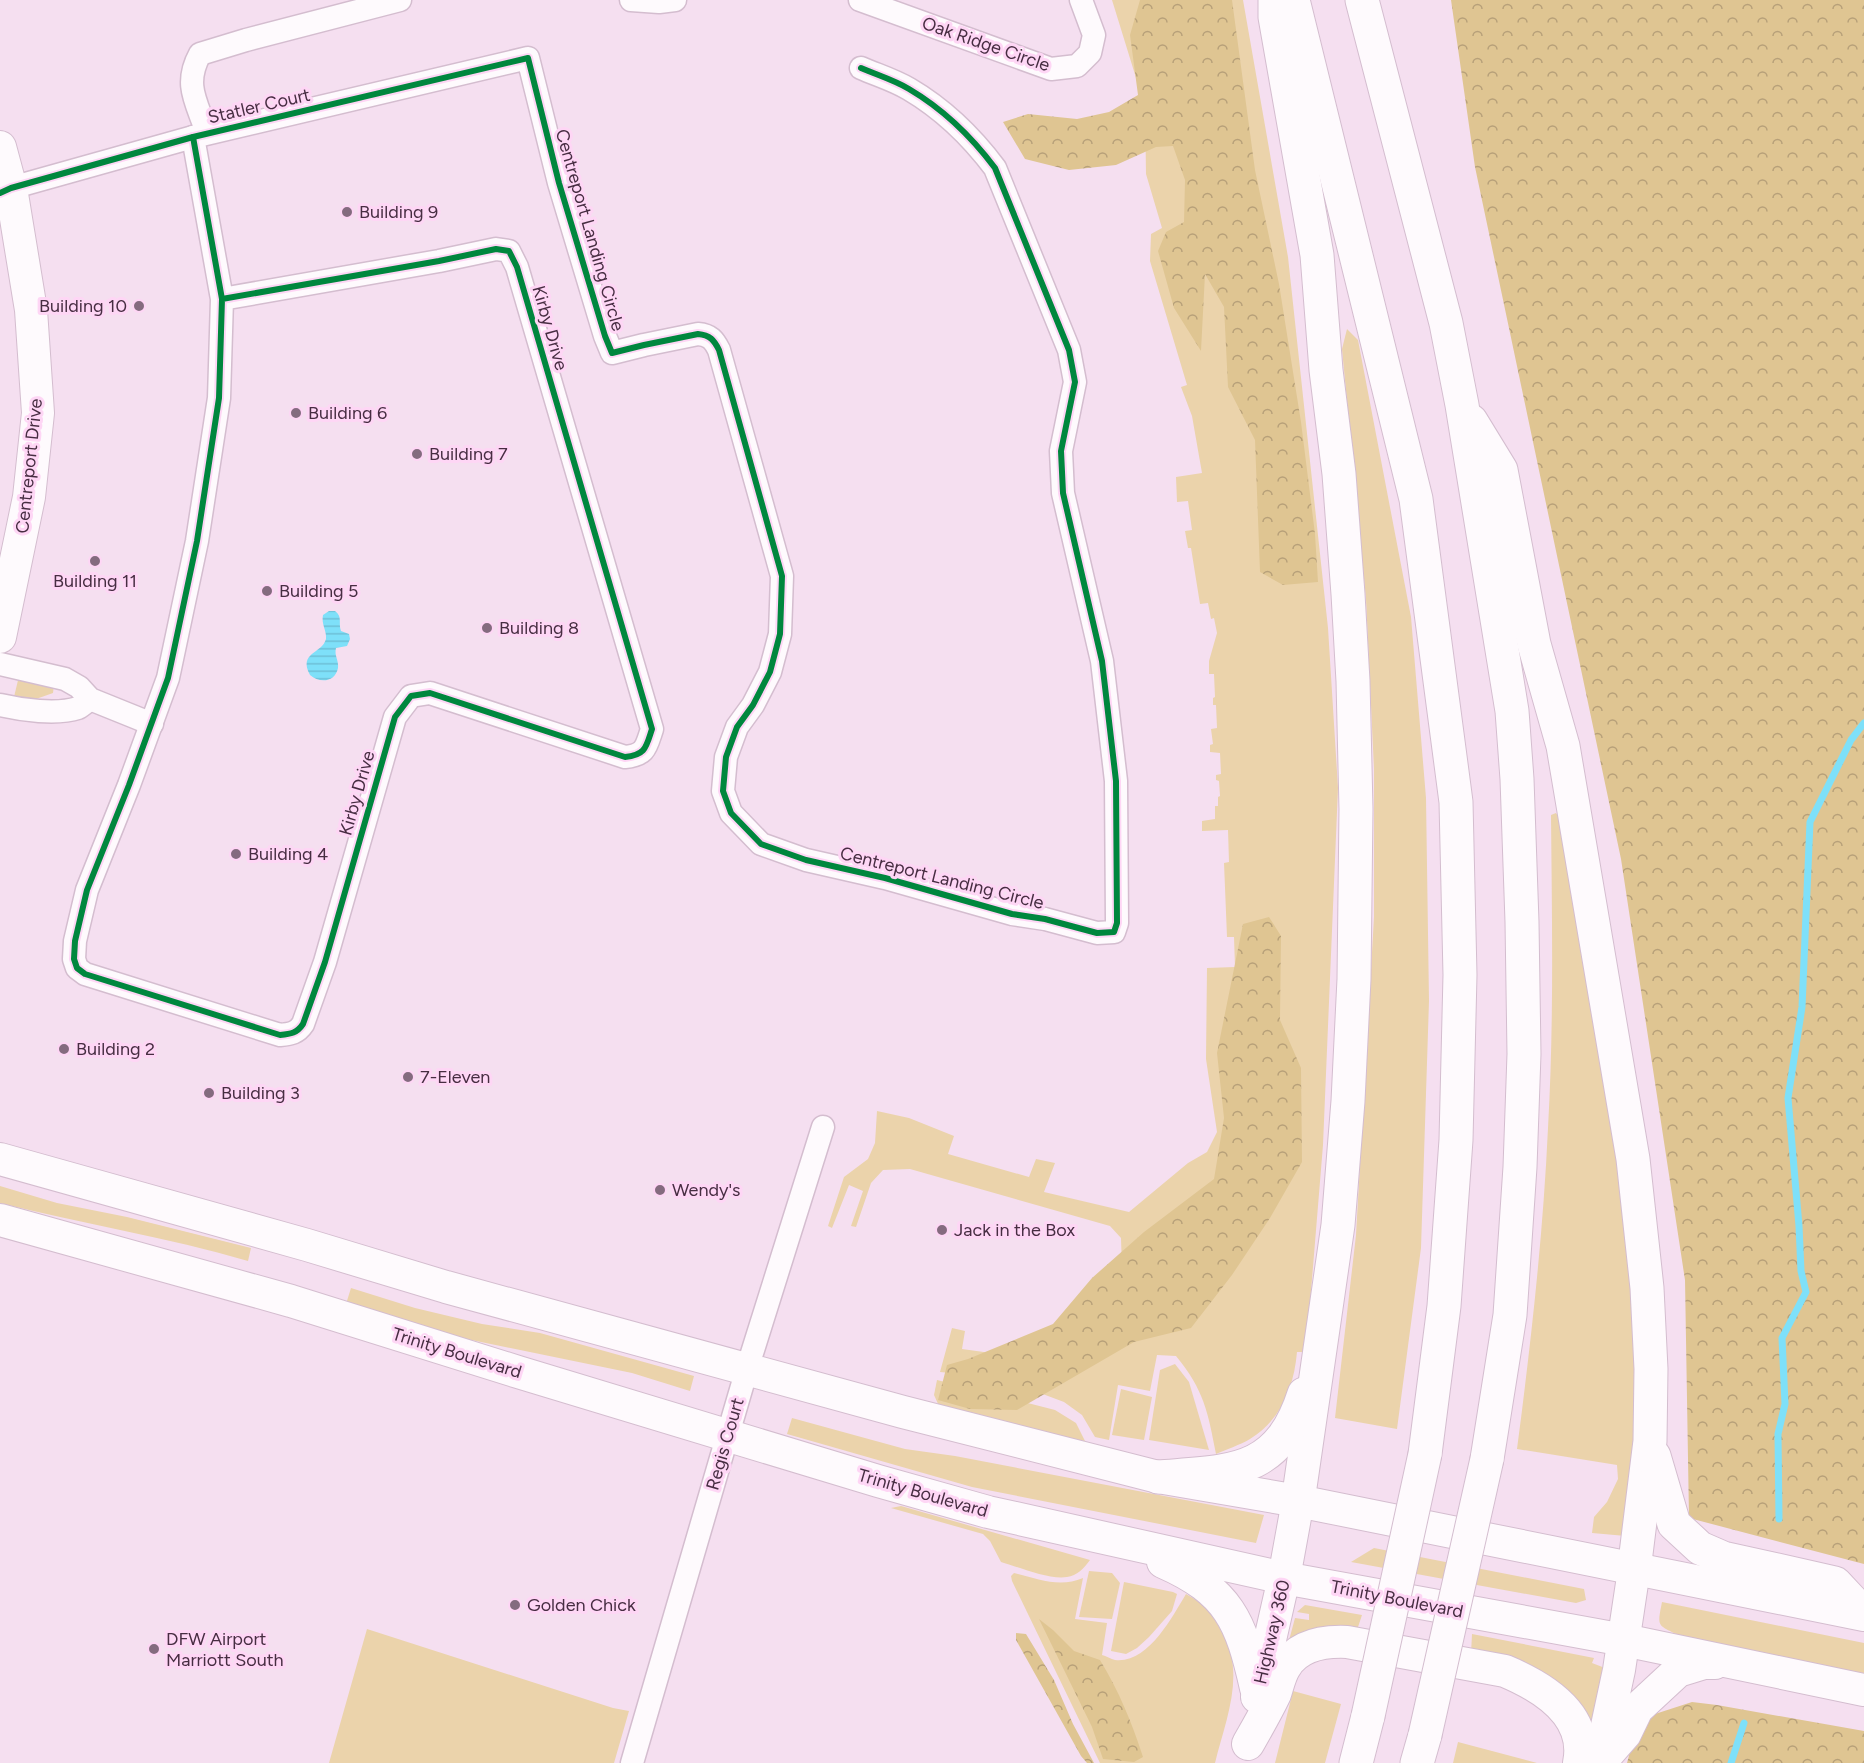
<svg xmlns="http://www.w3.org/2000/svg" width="1864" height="1763" viewBox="0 0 1864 1763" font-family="Figtree,sans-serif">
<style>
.green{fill:#ebd3ab}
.forest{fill:url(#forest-crowns)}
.water{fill:url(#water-rules)}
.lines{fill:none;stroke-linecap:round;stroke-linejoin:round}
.stream{stroke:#7ee0f9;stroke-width:7}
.street-casing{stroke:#d4bdcf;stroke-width:25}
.secondary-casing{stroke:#d4bdcf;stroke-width:34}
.highway-casing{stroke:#d4bdcf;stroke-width:35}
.street{stroke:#fefafd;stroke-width:22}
.secondary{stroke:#fefafd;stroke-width:32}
.highway{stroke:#fefafd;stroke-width:33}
.highway-bridge-casing{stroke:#d4bdcf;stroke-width:35;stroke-linecap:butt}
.highway-bridge{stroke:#fefafd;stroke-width:33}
.cycleway-casing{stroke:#fed6f5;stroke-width:10}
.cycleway{stroke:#00873e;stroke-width:6}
.poi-dot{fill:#846b7f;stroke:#fed6f5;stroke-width:2}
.labels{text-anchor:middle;stroke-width:6;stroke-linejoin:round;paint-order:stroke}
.street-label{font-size:18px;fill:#472d42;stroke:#fed6f5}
.poi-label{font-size:18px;fill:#472d42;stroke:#fed6f5;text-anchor:start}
</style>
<defs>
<pattern id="forest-crowns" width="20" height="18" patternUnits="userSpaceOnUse" patternTransform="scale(1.5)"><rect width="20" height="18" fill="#dfc592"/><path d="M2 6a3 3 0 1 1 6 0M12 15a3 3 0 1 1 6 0" fill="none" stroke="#b7a079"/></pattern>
<pattern id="water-rules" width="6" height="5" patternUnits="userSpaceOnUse" patternTransform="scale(1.5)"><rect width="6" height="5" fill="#7ee0f9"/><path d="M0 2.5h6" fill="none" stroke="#6ec0d7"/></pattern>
</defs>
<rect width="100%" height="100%" fill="#f5dff0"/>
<!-- green -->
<g class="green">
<path d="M 1112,0 L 1243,0 L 1288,257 L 1328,628 L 1338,788 L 1323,1145 L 1306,1352 L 1297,1352 C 1294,1387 1281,1420 1250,1439 C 1240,1445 1227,1449 1216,1454 C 1208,1412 1204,1390 1176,1356 L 1157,1355 L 1150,1391 L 1118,1385 L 1109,1440 L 1095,1437 L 1082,1415 L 1064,1402 L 1000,1378 L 940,1372 L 952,1328 L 965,1331 L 962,1349 L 991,1353 L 1027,1347 L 1122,1270 L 1121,1238 L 1110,1226 L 910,1169 L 883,1170 L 871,1183 L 856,1227 L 851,1226 L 863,1191 L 849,1185 L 832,1228 L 828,1226 L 844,1177 L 868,1159 L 875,1143 L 877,1111 L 909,1118 L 954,1136 L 948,1154 L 1029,1177 L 1036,1159 L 1055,1163 L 1044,1192 L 1129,1212 L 1188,1163 L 1207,1152 L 1217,1132 L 1206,1059 L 1207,968 L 1235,967 L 1234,937 L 1227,937 L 1224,863 L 1229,862 L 1228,830 L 1202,831 L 1202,821 L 1215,819 L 1215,806 L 1218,806 L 1218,797 L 1220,796 L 1219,781 L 1216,780 L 1216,775 L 1221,774 L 1220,753 L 1210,752 L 1210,745 L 1213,744 L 1211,729 L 1217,728 L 1216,705 L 1213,705 L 1213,698 L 1215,697 L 1214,674 L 1209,674 L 1209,661 L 1217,633 L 1214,618 L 1211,619 L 1208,603 L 1200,604 L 1191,548 L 1188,548 L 1185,531 L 1192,530 L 1188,501 L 1177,502 L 1176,477 L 1202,473 L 1192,416 L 1181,387 L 1187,385 L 1150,261 L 1151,234 L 1162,228 L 1146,174 L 1145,107 Z"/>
<polygon points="1347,329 1358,340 1411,617 1426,798 1429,1001 1421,1248 1397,1429 1335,1418 1356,1235 1374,917 1374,769 1366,599 1342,349"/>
<polygon points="19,676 54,685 53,693 36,699 14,697"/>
<path d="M 1556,813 L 1563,824 L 1635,1229 L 1636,1459 L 1626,1536 L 1592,1533 L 1594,1517 L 1607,1502 L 1618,1479 L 1617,1465 L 1517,1449 C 1531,1342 1543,1236 1548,1128 C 1554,1024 1552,919 1551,815 Z"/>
<path d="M 0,1186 L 57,1203 L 127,1217 L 251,1248 L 248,1261 C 167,1237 83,1224 0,1203 Z"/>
<polygon points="351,1288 415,1308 482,1324 540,1333 694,1376 690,1391 632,1373 457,1337 346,1304"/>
<polygon points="1175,1364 1189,1382 1209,1450 1149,1440 1160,1370"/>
<polygon points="937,1380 1055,1410 1076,1423 1085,1441 1067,1438 939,1406 934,1395"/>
<polygon points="1121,1389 1152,1397 1144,1440 1112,1435"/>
<polygon points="792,1418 905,1449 955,1456 1264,1515 1256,1543 972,1487 787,1434"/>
<path d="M 901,1506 L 1090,1560 C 1084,1568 1077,1576 1067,1577 C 1049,1580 1019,1567 1001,1562 L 990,1541 L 983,1534 L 891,1508 Z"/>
<polygon points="1374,1548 1584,1589 1586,1600 1576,1603 1351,1562"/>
<polygon points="1089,1571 1112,1573 1120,1583 1112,1619 1079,1617"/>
<path d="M 1014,1573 C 1038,1579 1060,1588 1083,1578 L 1075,1619 L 1107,1623 L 1102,1655 C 1106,1656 1111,1659 1115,1660 C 1148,1664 1172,1617 1186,1594 C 1207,1606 1212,1613 1223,1634 C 1246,1674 1225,1722 1215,1763 L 1100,1763 L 1012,1581 L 1011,1576 Z"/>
<polygon points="1124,1582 1173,1592 1177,1594 1172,1611 1149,1637 1137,1648 1126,1654 1111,1651"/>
<path d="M 1662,1602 L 1864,1643 L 1864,1674 L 1680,1636 C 1657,1624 1657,1628 1662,1602 Z"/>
<polygon points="1305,1605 1362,1615 1357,1630 1287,1648 1295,1618 1309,1620 1309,1614 1297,1612"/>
<polygon points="367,1629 613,1708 629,1711 614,1763 329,1763"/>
<path d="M 1472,1634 L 1594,1658 L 1592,1663 L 1605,1668 L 1594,1720 L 1586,1719 C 1581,1711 1576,1702 1570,1695 C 1546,1664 1507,1661 1471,1654 Z"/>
<polygon points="1293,1691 1341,1704 1325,1763 1275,1763"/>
<polygon points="1458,1742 1537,1763 1453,1763"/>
</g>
<!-- forest -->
<g class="forest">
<polygon points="1140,0 1232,0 1255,170 1279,284 1301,422 1315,534 1318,582 1283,585 1260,572 1255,440 1228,387 1224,307 1205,274 1201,351 1174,308 1158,251 1166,232 1184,222 1185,180 1173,146 1156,147 1116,165 1069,170 1025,159 1003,122 1028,114 1077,119 1109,112 1138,95 1130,35"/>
<polygon points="1451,0 1864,0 1864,1564 1689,1518 1685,1280 1621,859 1475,167"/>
<polygon points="1269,917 1281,936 1280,1020 1301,1068 1302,1162 1270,1218 1232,1275 1191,1328 1134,1342 1017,1410 970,1409 938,1400 947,1365 968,1359 1053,1324 1092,1278 1144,1232 1214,1179 1224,1118 1217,1053 1243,924"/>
<path d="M 1039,1619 L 1053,1630 L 1074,1651 L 1100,1660 C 1119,1691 1132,1723 1143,1757 L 1134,1762 L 1103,1759 L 1092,1727 Z"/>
<polygon points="1016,1633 1026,1634 1054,1680 1073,1724 1094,1763 1087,1763 1081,1756 1016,1640"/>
<polygon points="1692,1702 1717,1705 1864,1731 1864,1763 1627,1763 1634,1737 1655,1714"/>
</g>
<!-- water -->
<path class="water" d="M 329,611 L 335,611 C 343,617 338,623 341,631 L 349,634 L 350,639 L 347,646 L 336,648 C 334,656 339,660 338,668 C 335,683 319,683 310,675 C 298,652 322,654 326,639 C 327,631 321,624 323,615 Z"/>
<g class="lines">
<!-- stream -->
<g class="stream">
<polyline points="1779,1519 1778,1434 1785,1404 1782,1338 1806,1292 1801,1271 1799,1226 1788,1098 1802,1007 1810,822 1851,740 1864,723"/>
<polyline points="1731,1763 1744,1723"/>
</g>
<defs>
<g id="street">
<polyline points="631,0 659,2 675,0"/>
<polyline points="860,0 1051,69 1077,66 1090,53 1094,35 1081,0"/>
<path d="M 207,133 C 197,102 183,85 200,54 L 246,40 L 400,0"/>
<path d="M 193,137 L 222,299 L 439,261 L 496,249 L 509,251 L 517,267 L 652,729 C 646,747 646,755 625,757 L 430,693 L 411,696 L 395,717 L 325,962 L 303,1024 C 297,1033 291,1034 280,1035 L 85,974 L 77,968 L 74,959 L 75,941 L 87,890 L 129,785 L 168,678 L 197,541 L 219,398 L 222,299"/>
<path d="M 11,188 L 193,137 L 528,58 L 559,183 L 605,336 L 612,353 L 644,345 L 698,334 C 710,335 714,340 719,350 L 782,576 L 780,634 L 770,672 L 753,705 L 737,727 L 726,757 L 723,791 L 731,813 L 761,844 L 806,860 L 885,878 L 1012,914 L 1045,919 L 1097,933 L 1114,932 L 1117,923 L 1116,781 L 1102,661 L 1063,493 L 1061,451 L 1075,382 L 1069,350 L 995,168 C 971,136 943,109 909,89 C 894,80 877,75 861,68"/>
<polyline points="0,664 65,679 79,687 90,699 152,724"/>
<path d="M 0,705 C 21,710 57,715 78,708 C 82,706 86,702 90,699"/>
<polyline points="632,1763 747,1369 823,1127"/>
</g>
<g id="secondary">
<polyline points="0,147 11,188 31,310 38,413 29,497 0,637"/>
<polyline points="0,1159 307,1245 446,1287 903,1412 1158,1477 1298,1501 1864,1615"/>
<polyline points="0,1220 291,1301 518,1372 878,1481 988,1512 1284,1578 1624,1640 1864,1690"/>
<path d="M 1163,1562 C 1229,1591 1241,1621 1256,1688"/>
<polyline points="1257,1697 1284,1578 1298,1501"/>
<path d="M 1248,1744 C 1257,1728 1267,1711 1275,1694 C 1278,1685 1280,1675 1285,1667 C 1298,1645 1324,1641 1347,1642 L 1505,1671 C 1543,1687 1589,1715 1579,1763"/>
<polyline points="1604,1758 1625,1734 1637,1709 1678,1671 1704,1663 1715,1663"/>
<polyline points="1599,1763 1619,1670 1634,1570"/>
</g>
<g id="highway">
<polyline points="1275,0 1275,17 1317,255 1326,370 1339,474 1348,594 1353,681 1356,809 1354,979 1348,1101 1338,1225 1298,1501"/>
<polyline points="1293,0 1416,499 1456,802 1460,975 1456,1140 1444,1306 1425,1454"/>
<polyline points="1362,0 1446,323 1462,405 1512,711 1517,779 1522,922 1524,1054 1520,1167 1510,1315 1487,1459"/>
<polyline points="1471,421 1501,470 1534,644 1563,746 1633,1159 1647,1288 1651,1369 1650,1441 1634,1570"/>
<polyline points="1654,1456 1674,1524 1700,1548 1723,1558 1835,1583 1864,1614"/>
<path d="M 1158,1477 C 1231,1471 1278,1475 1304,1394"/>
<polyline points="1356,1763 1368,1716"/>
<polyline points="1417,1763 1425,1735"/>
</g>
</defs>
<!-- street casing -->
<use href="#street" class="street-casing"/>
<!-- secondary casing -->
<use href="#secondary" class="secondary-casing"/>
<!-- highway casing -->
<use href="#highway" class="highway-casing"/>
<!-- street -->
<use href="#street" class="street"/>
<!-- secondary -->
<use href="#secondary" class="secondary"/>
<!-- highway -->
<use href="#highway" class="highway"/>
<defs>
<g id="highway-bridge">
<polyline points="1368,1716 1425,1454"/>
<polyline points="1425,1735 1487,1459"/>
</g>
</defs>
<!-- highway-bridge casing -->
<use href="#highway-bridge" class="highway-bridge-casing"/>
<!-- highway-bridge -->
<use href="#highway-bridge" class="highway-bridge"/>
<defs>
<g id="cycleway">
<path d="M 193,137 L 222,299 L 439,261 L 496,249 L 509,251 L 517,267 L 652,729 C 646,747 646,755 625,757 L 430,693 L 411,696 L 395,717 L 325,962 L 303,1024 C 297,1033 291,1034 280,1035 L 85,974 L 77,968 L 74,959 L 75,941 L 87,890 L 129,785 L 168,678 L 197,541 L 219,398 L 222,299"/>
<path d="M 0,193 L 11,188 L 193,137 L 528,58 L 559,183 L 605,336 L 612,353 L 644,345 L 698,334 C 710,335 714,340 719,350 L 782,576 L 780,634 L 770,672 L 753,705 L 737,727 L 726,757 L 723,791 L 731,813 L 761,844 L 806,860 L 885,878 L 1012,914 L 1045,919 L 1097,933 L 1114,932 L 1117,923 L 1116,781 L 1102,661 L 1063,493 L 1061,451 L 1075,382 L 1069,350 L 995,168 C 971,136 943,109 909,89 C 894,80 877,75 861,68"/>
</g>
</defs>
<!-- cycleway casing -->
<use href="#cycleway" class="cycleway-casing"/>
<!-- cycleway -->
<use href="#cycleway" class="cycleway"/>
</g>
<!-- markers -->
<g class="poi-dot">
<circle cx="347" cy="212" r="6"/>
<circle cx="139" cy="306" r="6"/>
<circle cx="296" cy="413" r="6"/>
<circle cx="417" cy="454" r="6"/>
<circle cx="95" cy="561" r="6"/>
<circle cx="267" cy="591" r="6"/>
<circle cx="487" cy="628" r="6"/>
<circle cx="236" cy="854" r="6"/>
<circle cx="64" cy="1049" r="6"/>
<circle cx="408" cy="1077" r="6"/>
<circle cx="209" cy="1093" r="6"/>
<circle cx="660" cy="1190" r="6"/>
<circle cx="942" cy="1230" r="6"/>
<circle cx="515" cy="1605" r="6"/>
<circle cx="154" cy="1649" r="6"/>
</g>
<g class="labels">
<!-- street labels -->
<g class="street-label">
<text transform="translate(986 44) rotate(19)" y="6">Oak Ridge Circle</text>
<text transform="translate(259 106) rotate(-13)" y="6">Statler Court</text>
<text transform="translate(590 230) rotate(74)" y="6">Centreport Landing Circle</text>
<text transform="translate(550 328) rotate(74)" y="6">Kirby Drive</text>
<text transform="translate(29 466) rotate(-84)" y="6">Centreport Drive</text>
<text transform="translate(357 793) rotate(-74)" y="6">Kirby Drive</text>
<text transform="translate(942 878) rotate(14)" y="6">Centreport Landing Circle</text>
<text transform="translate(457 1353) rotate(17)" y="6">Trinity Boulevard</text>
<text transform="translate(725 1444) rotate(-74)" y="6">Regis Court</text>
<text transform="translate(923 1493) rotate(16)" y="6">Trinity Boulevard</text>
<text transform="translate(1397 1599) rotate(11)" y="6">Trinity Boulevard</text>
<text transform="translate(1272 1632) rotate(-77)" y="6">Highway 360</text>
</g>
<!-- poi labels -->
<g class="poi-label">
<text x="359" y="218">Building 9</text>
<text x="127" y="312" text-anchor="end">Building 10</text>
<text x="308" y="419">Building 6</text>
<text x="429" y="460">Building 7</text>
<text x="95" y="587" text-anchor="middle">Building 11</text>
<text x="279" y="597">Building 5</text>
<text x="499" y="634">Building 8</text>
<text x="248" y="860">Building 4</text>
<text x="76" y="1055">Building 2</text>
<text x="420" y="1083">7-Eleven</text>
<text x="221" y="1099">Building 3</text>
<text x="672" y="1196">Wendy's</text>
<text x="954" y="1236">Jack in the Box</text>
<text x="527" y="1611">Golden Chick</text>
<text x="166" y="1645">DFW Airport<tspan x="166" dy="21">Marriott South</tspan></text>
</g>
</g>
</svg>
